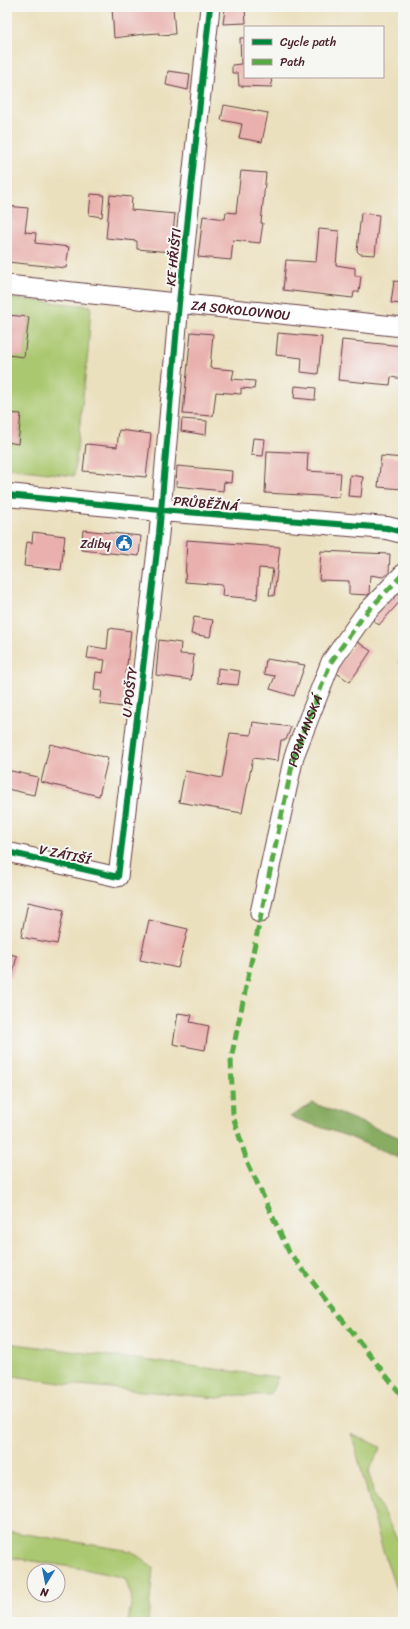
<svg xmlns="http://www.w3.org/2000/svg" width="410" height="1629" viewBox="0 0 410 1629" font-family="Sriracha,sans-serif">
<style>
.green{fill:#aac870;stroke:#7a744e}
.forest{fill:#87ac62;stroke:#686646}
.building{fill:#e9b0ad}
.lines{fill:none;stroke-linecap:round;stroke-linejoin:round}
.minor-casing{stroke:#623c41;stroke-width:21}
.tertiary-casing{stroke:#623c41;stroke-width:24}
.minor{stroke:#fff;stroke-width:19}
.tertiary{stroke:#fff;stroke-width:22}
.quiet{stroke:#57aa44;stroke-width:5;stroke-dasharray:10 5;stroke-linecap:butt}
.cycleway-casing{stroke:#f6f6f2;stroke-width:8}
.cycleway{stroke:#00873e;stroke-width:6}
.labels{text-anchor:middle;stroke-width:4;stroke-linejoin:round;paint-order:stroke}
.street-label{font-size:13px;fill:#4a1f2b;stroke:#f6f6f2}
.poi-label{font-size:13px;fill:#4a1f2b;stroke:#f6f6f2;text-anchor:end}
</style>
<rect width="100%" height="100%" fill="#f6f6f2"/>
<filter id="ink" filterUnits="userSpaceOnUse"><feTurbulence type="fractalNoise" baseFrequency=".025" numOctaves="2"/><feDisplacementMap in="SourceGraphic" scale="8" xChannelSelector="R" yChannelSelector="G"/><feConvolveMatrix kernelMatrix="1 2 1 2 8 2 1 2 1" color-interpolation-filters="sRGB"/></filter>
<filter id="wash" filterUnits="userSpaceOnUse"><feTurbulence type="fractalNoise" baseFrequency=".012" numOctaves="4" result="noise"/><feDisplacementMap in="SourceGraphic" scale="16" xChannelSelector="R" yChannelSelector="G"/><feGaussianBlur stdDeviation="0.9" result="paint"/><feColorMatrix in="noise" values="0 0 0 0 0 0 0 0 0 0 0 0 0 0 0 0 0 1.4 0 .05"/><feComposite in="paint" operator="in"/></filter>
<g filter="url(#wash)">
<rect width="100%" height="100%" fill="#ebe0be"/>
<!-- green -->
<g class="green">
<polygon points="7,298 91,306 88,352 74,476 7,468 7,442 18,443 21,415 7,413 8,355 24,356 29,317 7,315"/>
<polygon points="7,1343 278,1377 270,1395 238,1395 218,1398 67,1384 7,1375"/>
<polygon points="351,1434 381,1447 369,1470 373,1492 403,1550 403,1611 381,1544 353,1439"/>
<polygon points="7,1531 131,1551 153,1567 148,1622 128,1622 132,1598 125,1578 84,1569 7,1557"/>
</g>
<!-- forest -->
<polygon class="forest" points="313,1103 403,1139 403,1160 347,1136 290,1117"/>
<g id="blocks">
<!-- building -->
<g class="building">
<polygon points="112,7 173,7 175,34 159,35 159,33 144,34 114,38"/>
<polygon points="245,8 246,23 223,24 225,9"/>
<polygon points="240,38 245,38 245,77 271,77 272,87 239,86 238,73 232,73 232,65 241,64"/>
<polygon points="168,71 190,74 188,90 166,85"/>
<polygon points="224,105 268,113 262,142 239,138 242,124 221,120"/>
<polygon points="241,171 266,173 261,223 263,223 260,243 233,240 231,260 198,257 203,216 225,219 226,212 236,213"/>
<polygon points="91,194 104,195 102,217 89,215"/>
<polygon points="110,195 132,197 131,210 175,214 171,252 137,249 137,241 106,238"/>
<polygon points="7,206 28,208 25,232 36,233 35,243 69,247 66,268 7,262"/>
<polygon points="361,213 379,215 375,255 360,254 357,251"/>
<polygon points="319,229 339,231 336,265 355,268 355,276 361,276 359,292 354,292 353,298 283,290 286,260 316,262"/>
<polygon points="394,281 403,282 403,304 391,303"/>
<polygon points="7,315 29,317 24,357 7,355"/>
<polygon points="191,332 213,334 210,368 234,370 232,379 255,381 254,389 241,388 241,394 216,392 213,416 183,414"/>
<polygon points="278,333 322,337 318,374 301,372 302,358 276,355"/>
<polygon points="342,340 403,346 403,379 391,377 390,385 338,380"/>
<polygon points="295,386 316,388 315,400 294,398"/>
<polygon points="7,413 21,414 18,444 7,442"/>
<polygon points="182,419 207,421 206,435 181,431"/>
<polygon points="119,430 151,434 146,477 83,471 86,444 117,447"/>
<polygon points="253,438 265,439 263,456 251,455"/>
<polygon points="267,451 308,453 307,471 341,473 339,497 265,493"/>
<polygon points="381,456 403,458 403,489 378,487"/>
<polygon points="177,466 232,471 231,483 224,482 223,491 176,486"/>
<polygon points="350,475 363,477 361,497 348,496"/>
<polygon points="83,530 141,536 139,556 81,550"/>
<polygon points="33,532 65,536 61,570 24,566 27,542 32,543"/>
<polygon points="187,540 280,547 274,596 269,595 273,569 259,568 257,599 222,596 223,585 185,582"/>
<polygon points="321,551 390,554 389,572 383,577 370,575 369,595 349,594 349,581 319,580"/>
<polygon points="403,584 403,598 379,625 372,619"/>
<polygon points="194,617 213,620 210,637 191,634"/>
<polygon points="109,628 131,631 122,707 100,704 102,691 94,690 96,672 103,673 105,660 87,658 89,646 107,649"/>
<polygon points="159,640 181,643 180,654 194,655 191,680 156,675"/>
<polygon points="356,641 371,651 350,682 335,672"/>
<polygon points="403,647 403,665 397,663"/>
<polygon points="266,659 305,665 294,696 270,689 275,676 264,674"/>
<polygon points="218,668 240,671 238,685 217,683"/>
<polygon points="253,722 291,727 286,740 281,740 278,761 253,758 242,813 179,802 185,771 222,778 230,733 251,735"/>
<polygon points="50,744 108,758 99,796 41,782"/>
<polygon points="7,770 38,777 34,795 7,789"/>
<polygon points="28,902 64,910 57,944 21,937"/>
<polygon points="149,920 188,929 178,968 140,960"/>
<polygon points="7,953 17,956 12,977 9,976 9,978 7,977"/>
<polygon points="178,1013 192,1015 190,1022 209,1026 205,1050 173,1044"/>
</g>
</g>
</g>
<g filter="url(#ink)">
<use href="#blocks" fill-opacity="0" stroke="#623c41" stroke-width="1"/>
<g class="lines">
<defs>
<g id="minor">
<path id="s1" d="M 7,285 L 403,327"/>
<polyline points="7,852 118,877 159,534 179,303 210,7"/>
<path id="s2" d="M 260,913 L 294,756 L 331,662 L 364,615 L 403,574"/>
</g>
<polyline id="tertiary" points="7,495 161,510 387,528 403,532"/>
</defs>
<!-- minor casing -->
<use href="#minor" class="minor-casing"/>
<!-- tertiary casing -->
<use href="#tertiary" class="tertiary-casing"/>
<!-- minor -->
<use href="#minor" class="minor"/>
<!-- tertiary -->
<use href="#tertiary" class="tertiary"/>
<!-- quiet -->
<polyline class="quiet" points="403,574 364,615 331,662 294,756 231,1059 233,1116 247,1161 289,1252 403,1397"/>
<defs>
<g id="cycleway">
<polyline points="7,495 161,510 387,528 403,532"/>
<polyline points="7,852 118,877 159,534 179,303 210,7"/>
</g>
</defs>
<!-- cycleway casing -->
<use href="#cycleway" class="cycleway-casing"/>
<!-- cycleway -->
<use href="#cycleway" class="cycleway"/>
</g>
</g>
<!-- icons -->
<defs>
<symbol id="civic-disc" viewBox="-11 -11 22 22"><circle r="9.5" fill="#1f6fb2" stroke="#f6f6f2"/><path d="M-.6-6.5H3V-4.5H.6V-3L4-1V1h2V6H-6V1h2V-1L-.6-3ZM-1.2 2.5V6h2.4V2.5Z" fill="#fff"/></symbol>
</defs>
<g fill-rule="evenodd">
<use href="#civic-disc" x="114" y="533" width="20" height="20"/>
</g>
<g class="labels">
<!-- street labels -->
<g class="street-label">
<text transform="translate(173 257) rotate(-84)" y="5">KE HŘIŠTI</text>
<text dy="5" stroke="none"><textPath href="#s1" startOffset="235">ZA SOKOLOVNOU</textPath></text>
<text transform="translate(206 503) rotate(5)" y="5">PRŮBĚŽNÁ</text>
<text transform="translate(129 692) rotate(-83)" y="5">U POŠTY</text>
<text dy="5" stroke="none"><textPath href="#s2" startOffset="188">FORMANSKÁ</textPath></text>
<text transform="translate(65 854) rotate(12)" y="5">V ZÁTIŠÍ</text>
</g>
<!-- poi labels -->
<g class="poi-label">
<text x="111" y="548">Zdiby</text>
</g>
</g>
<!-- margin -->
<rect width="410" height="1629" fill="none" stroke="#f6f6f2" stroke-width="24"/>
<!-- legend -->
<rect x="244" y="26" width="140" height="52" fill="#f6f6f2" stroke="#b1a0a2"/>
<rect x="252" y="39" width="20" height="6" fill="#00873e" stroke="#b1a0a2"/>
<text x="280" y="46" font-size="12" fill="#4a1f2b">Cycle path</text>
<rect x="252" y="59" width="20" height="6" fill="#57aa44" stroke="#b1a0a2"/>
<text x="280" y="66" font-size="12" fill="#4a1f2b">Path</text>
<!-- north arrow -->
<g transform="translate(46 1583) rotate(190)"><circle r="19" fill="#f6f6f2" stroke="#b1a0a2"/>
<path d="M0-3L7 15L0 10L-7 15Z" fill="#1f6fb2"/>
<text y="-6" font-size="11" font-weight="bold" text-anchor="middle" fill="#4a1f2b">N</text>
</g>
</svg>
